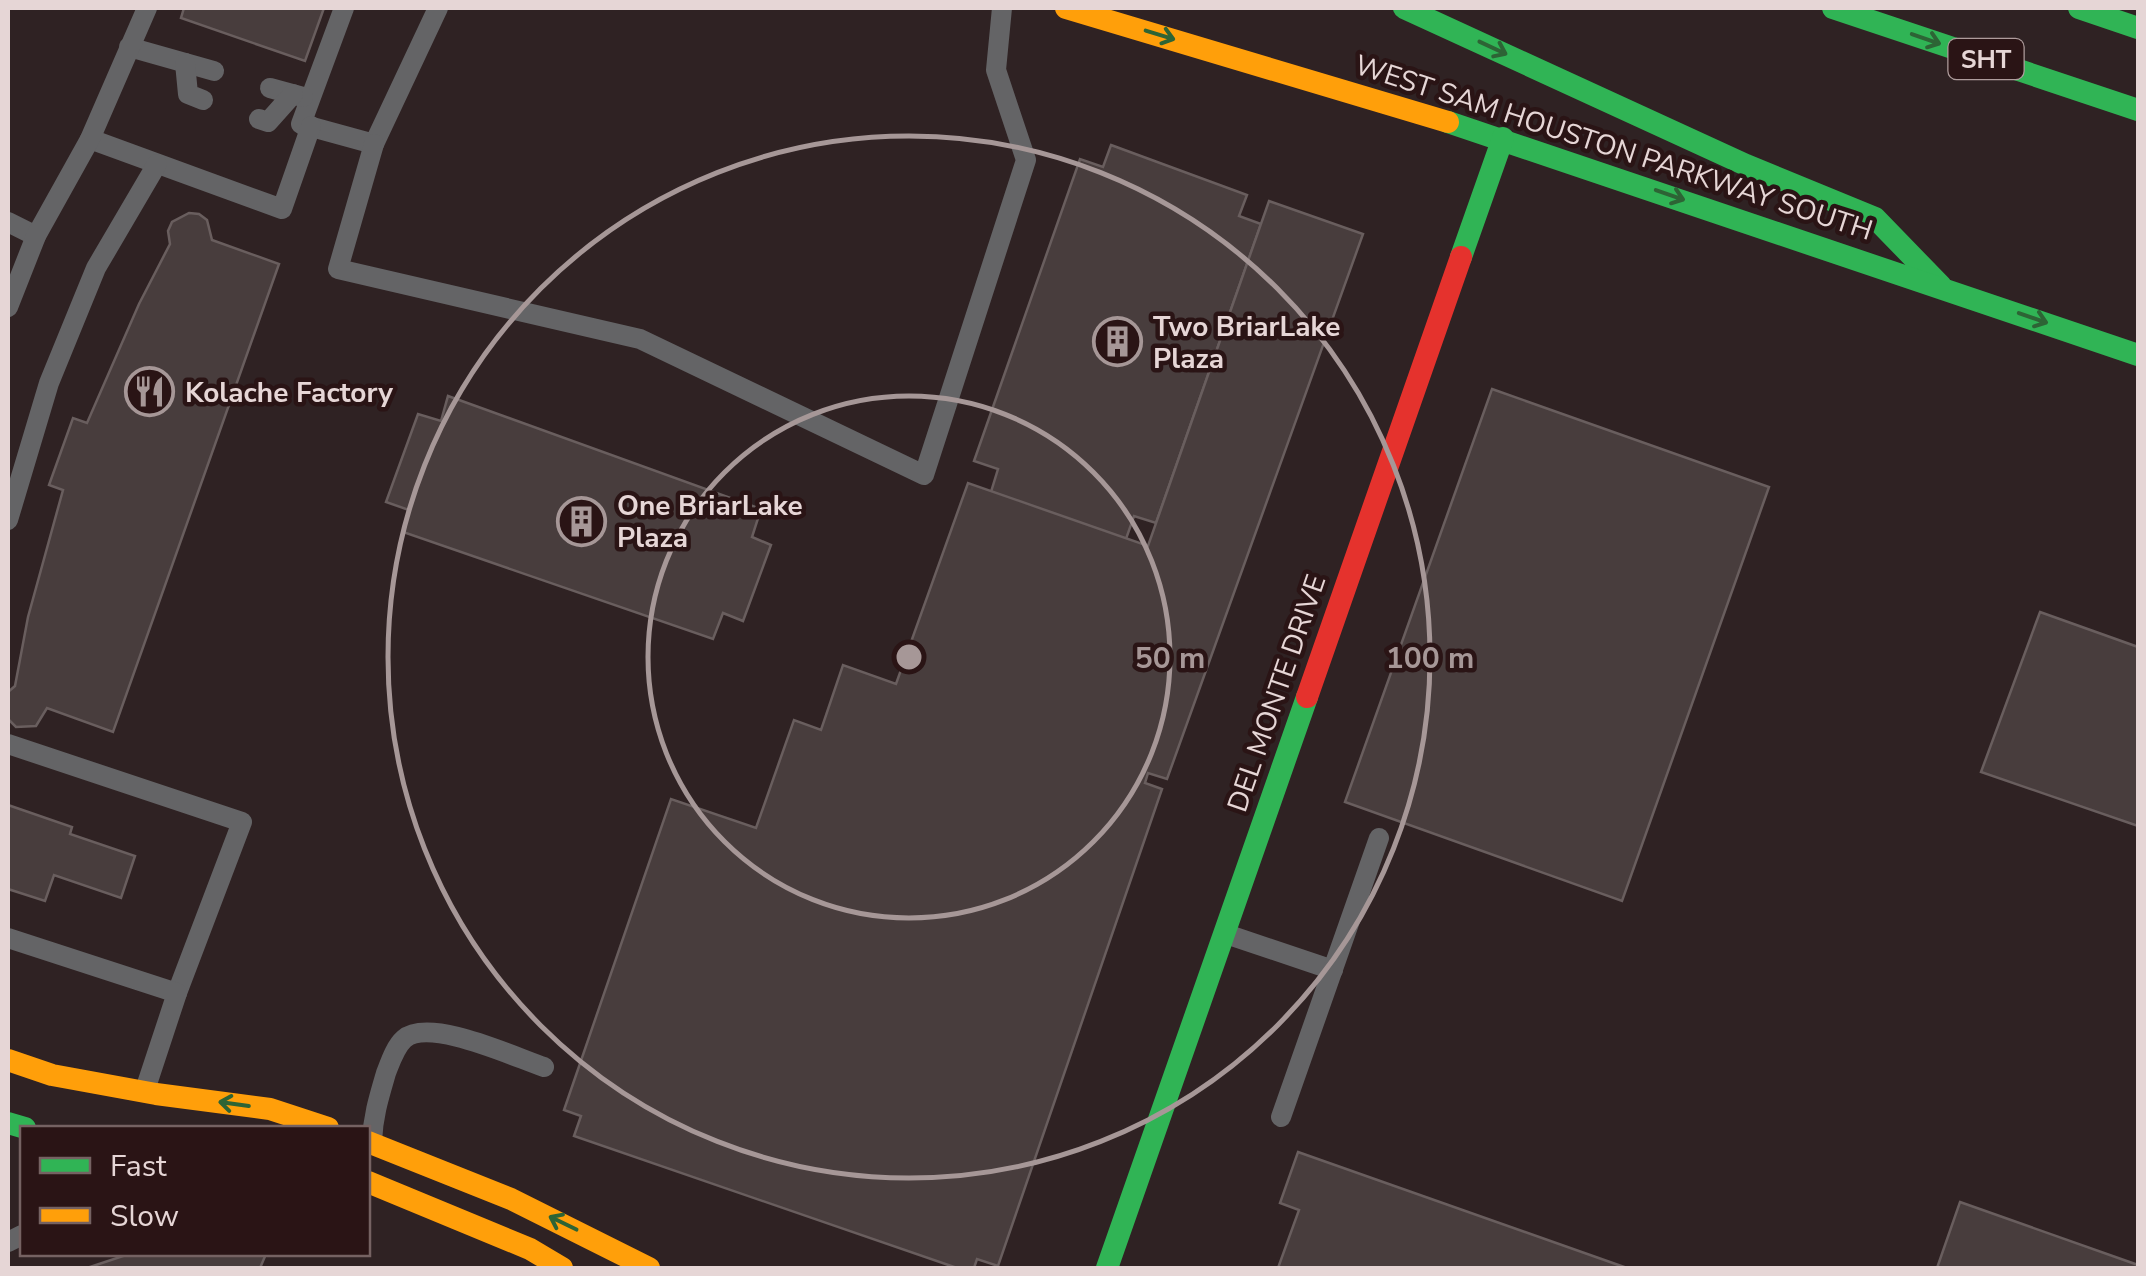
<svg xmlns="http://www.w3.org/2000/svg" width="2146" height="1276" viewBox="0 0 2146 1276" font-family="'Nunito Sans',sans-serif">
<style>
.building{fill:#483d3d;stroke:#695e5e;stroke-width:2.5}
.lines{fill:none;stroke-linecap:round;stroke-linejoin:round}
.lane{stroke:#646466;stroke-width:20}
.fast{stroke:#30b455;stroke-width:22}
.slow{stroke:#ff9f0a;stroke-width:22}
.jam{stroke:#e5322d;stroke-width:22}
.oneway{stroke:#2d6435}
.ring{fill:none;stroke:#a69797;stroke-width:5}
.labels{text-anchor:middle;stroke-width:9;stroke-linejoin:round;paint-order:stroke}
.shield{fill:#2a1415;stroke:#ae9c9c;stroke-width:2.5}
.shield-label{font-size:25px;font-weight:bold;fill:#e6d6d6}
.street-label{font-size:28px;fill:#e6d6d6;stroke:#2a1415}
.poi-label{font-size:28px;font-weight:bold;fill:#e6d6d6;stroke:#2a1415;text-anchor:start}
.centre{fill:#a69797;stroke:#2a1415;stroke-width:5}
.ring-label{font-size:30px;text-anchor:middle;font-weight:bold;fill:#a69797;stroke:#2a1415;stroke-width:9;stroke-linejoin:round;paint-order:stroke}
</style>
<rect width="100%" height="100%" fill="#2f2223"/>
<!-- building -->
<g class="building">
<polygon points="184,8 324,8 305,61 181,18"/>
<polygon points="1111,145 1247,195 1239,216 1261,224 1156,523 1134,516 1126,539 991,492 998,469 974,461 1080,159 1103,167"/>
<polygon points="1269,201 1363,234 1167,779 1148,773 1145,783 1162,789 998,1266 977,1259 974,1268 957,1268 574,1136 581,1116 564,1110 671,799 756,828 794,720 821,730 843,665 896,684 968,483 1148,546"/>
<polygon points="189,213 199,214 207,220 212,240 279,264 113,732 47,708 36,726 16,727 8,719 8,692 15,686 28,617 63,490 49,485 73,418 87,423 139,304 170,244 168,231 172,222"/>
<polygon points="1492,389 1769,487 1622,901 1345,802"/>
<polygon points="448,396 761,509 752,537 771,545 743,621 723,613 713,639 403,532 409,510 386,502 418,414 441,421"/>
<polygon points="2040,612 2138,647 2138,826 1981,772"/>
<polygon points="8,805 72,827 70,834 135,856 121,898 54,875 45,901 8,889"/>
<polygon points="1298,1152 1627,1268 1278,1268 1299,1210 1280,1203"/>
<polygon points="1960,1202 2138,1265 2138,1268 1937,1268"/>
<polygon points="129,1254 266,1254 260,1268 87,1268"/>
</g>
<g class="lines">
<!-- lane -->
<g class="lane">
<polyline points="344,8 301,124 374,144 438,8"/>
<polyline points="129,47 214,71"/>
<polyline points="185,63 188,94 203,100"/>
<polyline points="270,88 303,97"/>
<polyline points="259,119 268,122 293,94"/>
<polyline points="90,139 282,209 311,126"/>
<polyline points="374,144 338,269 640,339 924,475 1026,160 996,70 1002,8"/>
<polyline points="8,222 36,236"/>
<polyline points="8,307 36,236 90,139 147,8"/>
<polyline points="8,520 49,383 96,268 157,164"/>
<polyline points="8,744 242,822 177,993"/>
<polyline points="1226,934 1333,970"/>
<polyline points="8,938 177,993 145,1090"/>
<polyline points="1281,1117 1379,838"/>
<path d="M 372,1141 C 373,1116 379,1097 386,1073 C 390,1063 395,1047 404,1039 C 429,1017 514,1057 544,1067"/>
<polyline points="8,1242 22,1235"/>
</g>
<!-- fast -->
<g class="fast">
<polyline points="1404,8 1746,165 1875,218 1941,286"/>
<polyline points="1833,8 2138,110"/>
<polyline points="2079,8 2138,28"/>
<polyline points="1448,122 2138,355"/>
<polyline points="1461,257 1503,138"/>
<polyline points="8,1123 25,1128"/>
<polyline points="1107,1268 1307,697"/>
</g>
<!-- slow -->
<g class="slow">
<polyline points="1066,8 1448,122"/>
<polyline points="8,1060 52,1075 156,1094 270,1109 328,1128"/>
<polyline points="368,1142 511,1199 649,1268"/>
<polyline points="368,1182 530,1249 562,1268"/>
</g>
<!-- jam -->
<polyline class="jam" points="1307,697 1461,257"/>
</g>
<!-- one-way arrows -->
<defs><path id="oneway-shaft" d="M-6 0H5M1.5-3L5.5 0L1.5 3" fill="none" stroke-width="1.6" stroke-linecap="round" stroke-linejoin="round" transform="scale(2.5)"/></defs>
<g class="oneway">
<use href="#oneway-shaft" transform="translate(1160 35) rotate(17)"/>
<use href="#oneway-shaft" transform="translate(1926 39) rotate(19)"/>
<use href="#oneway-shaft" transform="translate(1493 48) rotate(25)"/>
<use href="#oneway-shaft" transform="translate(1670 195) rotate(19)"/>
<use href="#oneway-shaft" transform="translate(2033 318) rotate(19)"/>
<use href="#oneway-shaft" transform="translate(234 1104) rotate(-172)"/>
<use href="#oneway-shaft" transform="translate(563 1223) rotate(-154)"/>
</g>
<!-- distance rings -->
<g class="ring">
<circle cx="909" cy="657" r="261"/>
<circle cx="909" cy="657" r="521"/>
</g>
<!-- icons -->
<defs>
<symbol id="building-ring" viewBox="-11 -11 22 22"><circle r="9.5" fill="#2a1415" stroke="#a69797" stroke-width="1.5"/><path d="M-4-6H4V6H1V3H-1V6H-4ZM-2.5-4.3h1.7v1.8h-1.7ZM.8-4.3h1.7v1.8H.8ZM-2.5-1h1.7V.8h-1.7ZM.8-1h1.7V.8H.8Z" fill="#a69797"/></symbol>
<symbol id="restaurant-ring" viewBox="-11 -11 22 22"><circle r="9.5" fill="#2a1415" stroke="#a69797" stroke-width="1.5"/><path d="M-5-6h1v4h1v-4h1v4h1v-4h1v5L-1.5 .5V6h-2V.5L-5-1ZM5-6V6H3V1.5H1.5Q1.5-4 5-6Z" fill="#a69797"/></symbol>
</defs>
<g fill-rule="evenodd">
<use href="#building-ring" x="1090" y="314" width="55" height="55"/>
<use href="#restaurant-ring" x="122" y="364" width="55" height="55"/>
<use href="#building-ring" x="554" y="494" width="55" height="55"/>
</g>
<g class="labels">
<!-- shield labels -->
<rect class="shield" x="1948.5" y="39" width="75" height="40" rx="8"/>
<g class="shield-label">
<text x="1986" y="68">SHT</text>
</g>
<!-- street labels -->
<g class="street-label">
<text transform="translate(1614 147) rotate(18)" y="10">WEST SAM HOUSTON PARKWAY SOUTH</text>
<text transform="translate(1276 693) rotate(-71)" y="10">DEL MONTE DRIVE</text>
</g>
<!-- poi labels -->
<g class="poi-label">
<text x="1153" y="336">Two BriarLake<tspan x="1153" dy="32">Plaza</tspan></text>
<text x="185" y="402">Kolache Factory</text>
<text x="617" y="515">One BriarLake<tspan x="617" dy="32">Plaza</tspan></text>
</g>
</g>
<circle cx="909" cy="657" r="15" class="centre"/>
<g class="ring-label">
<text x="1170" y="668">50 m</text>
<text x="1430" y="668">100 m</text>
</g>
<!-- border -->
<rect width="2146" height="1276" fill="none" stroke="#e6d6d6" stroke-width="20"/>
<!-- legend -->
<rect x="20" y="1126" width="350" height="130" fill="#2a1415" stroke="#756262" stroke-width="2.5"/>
<rect x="40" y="1158" width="50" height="15" fill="#30b455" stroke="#756262" stroke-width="2.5"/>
<text x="110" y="1176" font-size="30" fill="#e6d6d6">Fast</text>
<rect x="40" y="1208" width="50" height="15" fill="#ff9f0a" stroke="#756262" stroke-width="2.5"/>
<text x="110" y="1226" font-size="30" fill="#e6d6d6">Slow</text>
</svg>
